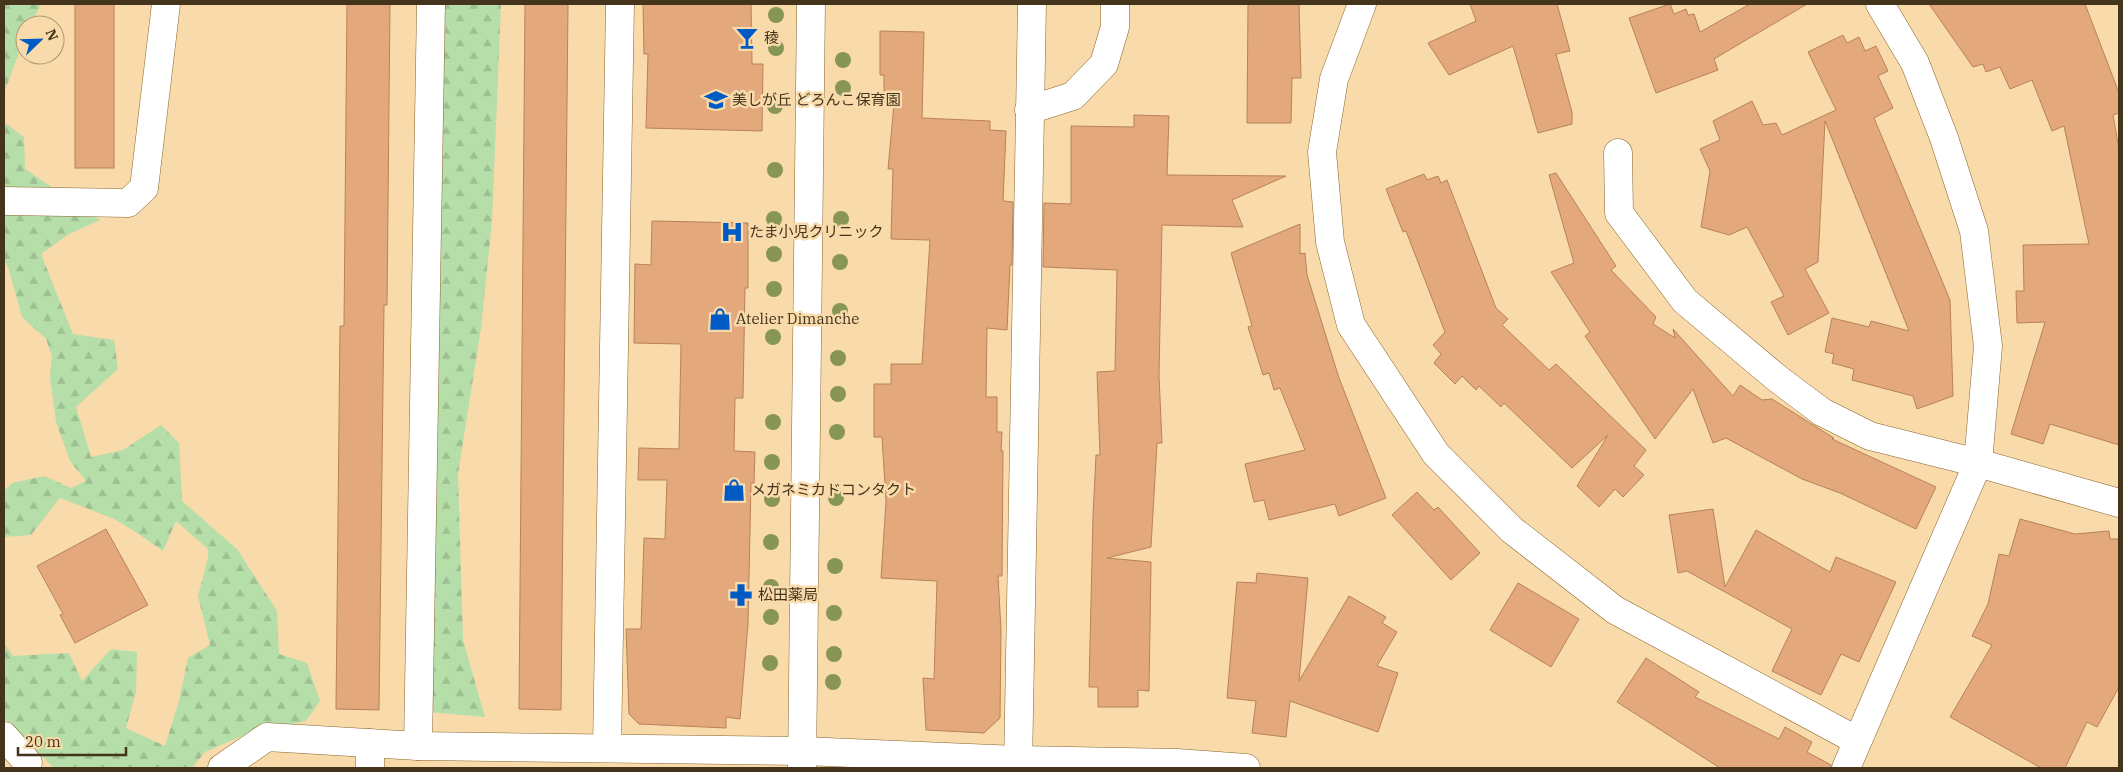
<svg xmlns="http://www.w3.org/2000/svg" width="2123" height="772" viewBox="0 0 2123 772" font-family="'IBM Plex Serif','Noto Sans JP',serif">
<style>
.forest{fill:url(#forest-firs)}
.building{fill:#e3a87c;stroke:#b88258}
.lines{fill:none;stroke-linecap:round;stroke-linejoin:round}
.minor-casing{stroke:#886529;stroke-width:29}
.minor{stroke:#fff;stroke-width:28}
.tree{fill:#879555}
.labels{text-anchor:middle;stroke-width:5;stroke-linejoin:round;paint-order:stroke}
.poi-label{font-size:15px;fill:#43341b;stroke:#f9daaa;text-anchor:start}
</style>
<defs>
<pattern id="forest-firs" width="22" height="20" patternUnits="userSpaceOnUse" patternTransform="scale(1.25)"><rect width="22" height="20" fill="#b6dea9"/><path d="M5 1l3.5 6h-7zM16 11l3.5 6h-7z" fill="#9ebf91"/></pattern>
</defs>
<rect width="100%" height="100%" fill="#f9daaa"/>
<!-- forest -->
<g class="forest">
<polygon points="4,4 41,4 31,25 25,25 25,37 4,93"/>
<polygon points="438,4 501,4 492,221 481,328 458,474 463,640 485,717 428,712"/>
<polygon points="4,122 24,137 25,169 100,220 69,234 41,254 73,334 114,340 118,369 76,407 91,457 123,450 161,425 179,443 182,501 237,549 277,611 279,654 307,663 320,701 306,721 244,735 205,752 192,768 54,768 4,718 4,643 13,656 69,653 82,681 111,649 137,652 136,692 126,728 165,746 179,701 188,658 210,645 198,596 208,558 208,549 176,521 163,551 134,531 114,519 60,498 31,535 4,537 4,491 12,483 44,476 71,488 86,481 70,461 56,422 50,377 52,356 46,339 22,317 8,267 4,261"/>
</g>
<!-- building -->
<g class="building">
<rect x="75" y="4" width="39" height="164"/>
<polygon points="347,4 390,4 387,305 384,305 379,710 336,709 340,326 344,326"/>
<polygon points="525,4 568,4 561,710 519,709"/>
<polygon points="643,4 751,4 752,64 763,64 762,131 646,128 648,54 644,54"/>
<polygon points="1248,4 1299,4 1301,78 1292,78 1291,123 1247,123"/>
<polygon points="1470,4 1557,4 1570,51 1556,54 1572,112 1572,124 1538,133 1513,46 1449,75 1428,43 1476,21"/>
<polygon points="1670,4 1674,14 1686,9 1688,15 1694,14 1700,32 1750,4 1807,4 1714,59 1718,70 1656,93 1629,18"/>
<polygon points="1929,4 2085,4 2119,93 2119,113 2113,115 2119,149 2119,445 2050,424 2043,444 2011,434 2045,322 2017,323 2016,291 2024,291 2023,245 2089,244 2064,126 2052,131 2032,80 2010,89 2000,67 1986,72 1983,64 1973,67"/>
<polygon points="880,31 924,32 922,118 990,121 990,130 1006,131 1003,201 1013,202 1012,265 1010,265 1007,330 987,328 986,397 997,397 997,432 1002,432 1001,451 1003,451 1002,576 998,576 1001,630 1000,718 984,733 926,730 923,678 934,679 937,581 881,578 886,502 882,437 874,437 874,384 891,384 891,364 922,364 930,240 891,239 893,169 888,169 894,104 884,103 884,75 880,75"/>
<polygon points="1843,35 1847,43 1859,37 1865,51 1876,46 1888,71 1878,76 1893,108 1874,118 1950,300 1953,396 1917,409 1913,396 1852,380 1854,369 1832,363 1834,354 1825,352 1832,318 1869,327 1871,321 1909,331 1825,121 1818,262 1805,269 1829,313 1788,335 1771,302 1784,296 1747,227 1729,235 1701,227 1710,171 1700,149 1720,140 1713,121 1752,101 1763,125 1776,123 1782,135 1836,110 1808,52"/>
<polygon points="1134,115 1169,116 1167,175 1286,176 1232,200 1243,227 1162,225 1159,376 1162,443 1157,443 1151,547 1107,558 1151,562 1149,691 1138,690 1138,707 1098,707 1098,687 1089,687 1093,516 1096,455 1100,455 1097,372 1115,371 1117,270 1043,267 1044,203 1071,204 1071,126 1134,127"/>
<polygon points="1556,173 1616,266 1611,270 1656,317 1653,324 1675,338 1673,329 1733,396 1740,385 1762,400 1772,399 1834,438 1832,439 1936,487 1916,529 1840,493 1802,479 1726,438 1713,443 1693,389 1655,439 1585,336 1590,332 1551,272 1574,263 1549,175"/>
<polygon points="1424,174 1427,180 1438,176 1441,183 1447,180 1496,308 1508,319 1502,325 1549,370 1556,364 1646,450 1634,466 1644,475 1623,497 1615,489 1599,507 1577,486 1608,435 1572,468 1504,403 1501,407 1479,386 1476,390 1462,376 1455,384 1434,363 1441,354 1433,345 1445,332 1406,231 1403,232 1386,189"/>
<polygon points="652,221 748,223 748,288 745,288 743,398 735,398 734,451 755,452 754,483 751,483 748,624 740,719 726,717 726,728 639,724 629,714 626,629 641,629 644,538 665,539 667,480 638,480 639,448 679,449 681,344 634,343 635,264 651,265"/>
<polygon points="1300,224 1300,254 1305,253 1307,275 1339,378 1386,498 1339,516 1335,504 1269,520 1264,500 1254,502 1245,464 1305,450 1280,388 1274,390 1269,373 1263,375 1248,327 1252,326 1231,253"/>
<polygon points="1417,492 1434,510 1438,507 1480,553 1451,580 1392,515"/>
<polygon points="1713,509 1725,587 1756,530 1830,572 1836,557 1896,582 1859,662 1841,654 1821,695 1772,671 1792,629 1687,571 1678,573 1669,515"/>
<polygon points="2020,519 2075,534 2109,531 2110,539 2119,539 2119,687 2097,727 2087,722 2065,768 2041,768 1950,717 1992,645 1972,636 1988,604 1999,554 2009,556"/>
<polygon points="106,529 148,605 75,643 60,615 63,614 37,566"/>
<polygon points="1257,573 1308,578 1299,681 1349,596 1386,617 1382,623 1397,632 1377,666 1398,673 1378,732 1290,701 1286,737 1252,733 1256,701 1227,698 1237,582 1256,583"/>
<polygon points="1518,583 1579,619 1551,667 1490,630"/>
<polygon points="1646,658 1699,692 1695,697 1779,739 1785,727 1812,742 1807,752 1831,765 1831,768 1720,768 1617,702"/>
</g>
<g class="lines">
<defs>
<g id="minor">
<polyline points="1362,4 1334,79 1322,152 1330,242 1351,325 1436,454 1512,530 1615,610 1856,740"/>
<polyline points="1029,110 1073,96 1104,64 1115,27 1115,4"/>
<polyline points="1618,153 1619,213 1685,301 1778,379 1822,412 1870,436 1978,463 2119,503"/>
<polyline points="4,201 128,203 144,188 166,4"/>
<polyline points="4,736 28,763"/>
<polyline points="418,746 431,4"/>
<polyline points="607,748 620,4"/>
<polyline points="222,768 267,737 418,746 803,751 1019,760 1177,763 1246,768"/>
<polyline points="370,768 370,743"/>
<polyline points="802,768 811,4"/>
<polyline points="1018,768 1032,4"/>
<polyline points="1846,768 1978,463 1988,346 1974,231 1944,138 1915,63 1880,4"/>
</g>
</defs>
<!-- minor casing -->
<use href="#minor" class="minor-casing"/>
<!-- minor -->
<use href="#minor" class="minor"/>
</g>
<!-- trees -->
<g class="tree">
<circle cx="776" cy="15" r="8"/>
<circle cx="776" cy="48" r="8"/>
<circle cx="843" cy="60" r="8"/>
<circle cx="843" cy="88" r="8"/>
<circle cx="775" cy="106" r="8"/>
<circle cx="775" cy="170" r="8"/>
<circle cx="774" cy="219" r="8"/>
<circle cx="841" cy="219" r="8"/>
<circle cx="774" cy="254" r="8"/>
<circle cx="840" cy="262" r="8"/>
<circle cx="774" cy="289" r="8"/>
<circle cx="840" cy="311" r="8"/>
<circle cx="773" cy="337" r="8"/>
<circle cx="838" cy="358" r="8"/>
<circle cx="838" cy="394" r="8"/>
<circle cx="773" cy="422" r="8"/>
<circle cx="837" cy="432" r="8"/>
<circle cx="772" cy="462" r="8"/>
<circle cx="836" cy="498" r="8"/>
<circle cx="772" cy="499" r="8"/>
<circle cx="771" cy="542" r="8"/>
<circle cx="835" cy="566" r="8"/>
<circle cx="771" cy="587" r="8"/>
<circle cx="834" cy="613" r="8"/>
<circle cx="771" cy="617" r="8"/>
<circle cx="834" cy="654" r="8"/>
<circle cx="770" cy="663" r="8"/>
<circle cx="833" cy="682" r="8"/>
</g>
<!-- icons -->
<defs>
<symbol id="bar-bare" viewBox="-9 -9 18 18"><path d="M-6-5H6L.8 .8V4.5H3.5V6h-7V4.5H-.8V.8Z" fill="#005ac3" stroke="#f9daaa" stroke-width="2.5" paint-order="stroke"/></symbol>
<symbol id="school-bare" viewBox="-9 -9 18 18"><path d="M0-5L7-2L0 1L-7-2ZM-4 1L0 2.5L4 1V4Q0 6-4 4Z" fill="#005ac3" stroke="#f9daaa" stroke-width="2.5" paint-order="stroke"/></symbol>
<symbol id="hospital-bare" viewBox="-9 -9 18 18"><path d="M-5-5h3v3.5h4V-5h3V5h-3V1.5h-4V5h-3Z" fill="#005ac3" stroke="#f9daaa" stroke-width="2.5" paint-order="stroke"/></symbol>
<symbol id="shop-bare" viewBox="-9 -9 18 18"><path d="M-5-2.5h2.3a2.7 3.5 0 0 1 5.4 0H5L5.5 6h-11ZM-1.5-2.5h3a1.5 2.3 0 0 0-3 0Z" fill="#005ac3" stroke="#f9daaa" stroke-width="2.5" paint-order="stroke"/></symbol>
<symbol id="pharmacy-bare" viewBox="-9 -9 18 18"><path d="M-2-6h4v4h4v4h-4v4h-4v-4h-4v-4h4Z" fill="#005ac3" stroke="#f9daaa" stroke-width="2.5" paint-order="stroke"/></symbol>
</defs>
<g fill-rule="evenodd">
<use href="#bar-bare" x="731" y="22" width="32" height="32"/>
<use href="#school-bare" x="700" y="84" width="32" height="32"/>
<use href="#hospital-bare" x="716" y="216" width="32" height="32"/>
<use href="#shop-bare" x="704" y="303" width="32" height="32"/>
<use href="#shop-bare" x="718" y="474" width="32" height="32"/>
<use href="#pharmacy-bare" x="725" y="579" width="32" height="32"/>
</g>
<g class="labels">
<!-- poi labels -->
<g class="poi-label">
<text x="764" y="43">稜</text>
<text x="732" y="105">美しが丘 どろんこ保育園</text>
<text x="749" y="237">たま小児クリニック</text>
<text x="736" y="324">Atelier Dimanche</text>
<text x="751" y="495">メガネミカドコンタクト</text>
<text x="758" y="600">松田薬局</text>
</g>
</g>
<!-- border -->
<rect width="2123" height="772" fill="none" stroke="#43341b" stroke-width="10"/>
<!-- north arrow -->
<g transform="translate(40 40) rotate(67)"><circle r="24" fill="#f9daaa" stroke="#b09871"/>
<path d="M0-4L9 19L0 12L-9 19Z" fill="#005ac3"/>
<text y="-8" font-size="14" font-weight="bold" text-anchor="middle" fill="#43341b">N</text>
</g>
<!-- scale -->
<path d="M18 747v8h108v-8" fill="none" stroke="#43341b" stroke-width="2.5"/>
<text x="25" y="747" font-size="15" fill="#43341b" stroke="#f9daaa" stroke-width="4" paint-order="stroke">20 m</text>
</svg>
